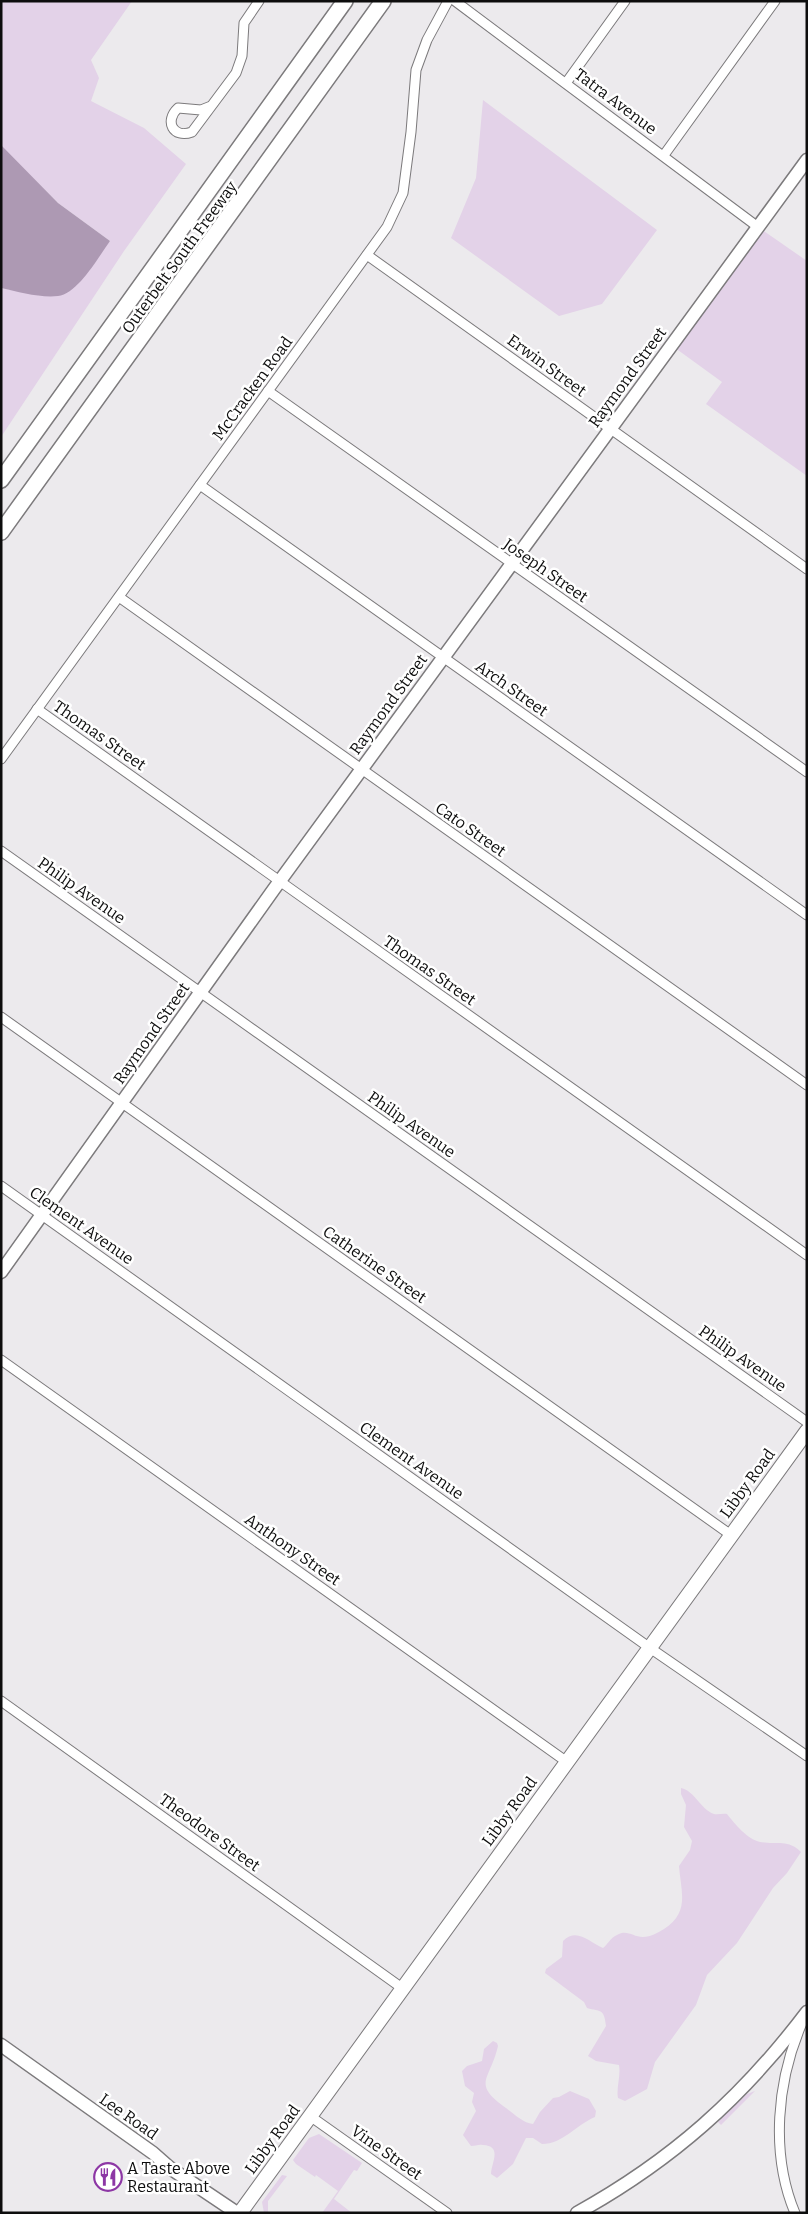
<svg xmlns="http://www.w3.org/2000/svg" width="808" height="2214" viewBox="0 0 808 2214" font-family="Bitter,serif">
<style>
.green{fill:#e3d2e8}
.water{fill:#ad99b3}
.lines{fill:none;stroke-linecap:round;stroke-linejoin:round}
.street-casing{stroke:#7c7a7c;stroke-width:11}
.secondary-casing{stroke:#7c7a7c;stroke-width:15}
.primary-casing{stroke:#7c7a7c;stroke-width:16}
.highway-casing{stroke:#7c7a7c;stroke-width:18}
.street{stroke:#fff;stroke-width:9}
.secondary{stroke:#fff;stroke-width:12}
.primary{stroke:#fff;stroke-width:14}
.highway{stroke:#fff;stroke-width:15}
.labels{text-anchor:middle;stroke-width:5;stroke-linejoin:round;paint-order:stroke}
.street-label{font-size:16px;fill:#0d0d0d;stroke:#fff}
.poi-label{font-size:16px;fill:#0d0d0d;stroke:#fff;text-anchor:start}
</style>
<rect width="100%" height="100%" fill="#eceaed"/>
<!-- green -->
<g class="green">
<polygon points="1,1 132,1 91,60 99,78 91,101 144,128 186,164 124,251 1,437 1,288 43,296 110,241 58,203 2,147"/>
<polygon points="483,100 657,230 602,304 559,316 451,238 476,178"/>
<polygon points="758,227 807,261 807,476 706,404 722,382 671,345"/>
<path d="M 681,1788 C 695,1791 700,1809 714,1814 C 718,1815 723,1813 727,1814 C 735,1824 747,1839 760,1842 C 776,1845 788,1839 801,1852 L 787,1873 L 773,1888 L 737,1943 L 707,1975 L 696,2005 L 655,2062 L 647,2089 L 625,2101 L 618,2098 C 616,2088 621,2076 619,2065 L 596,2061 L 588,2056 L 606,2026 C 604,2008 601,2012 587,2008 L 584,2002 L 545,1973 L 546,1969 L 562,1957 L 563,1941 C 577,1927 589,1942 603,1948 C 608,1944 610,1938 617,1935 C 627,1929 633,1937 643,1937 C 651,1937 657,1933 664,1929 C 690,1912 681,1892 679,1866 L 690,1850 L 692,1841 L 684,1827 L 686,1805 L 681,1794 Z"/>
<path d="M 493,2041 L 497,2043 L 498,2046 C 490,2081 471,2083 506,2108 C 514,2114 523,2123 533,2124 L 540,2112 L 553,2098 L 559,2097 L 570,2091 L 589,2099 L 596,2111 L 595,2117 C 576,2125 563,2144 542,2144 L 533,2138 L 526,2138 L 513,2164 L 497,2178 L 491,2174 C 491,2163 503,2146 483,2145 C 478,2144 476,2146 471,2146 L 463,2135 L 476,2111 L 472,2102 L 474,2093 L 465,2086 L 462,2071 L 467,2066 L 482,2061 L 484,2049 Z"/>
<polygon points="755,2091 721,2125 718,2122 747,2094"/>
<polygon points="319,2134 362,2163 357,2171 354,2170 334,2199 352,2213 322,2213 338,2191 316,2175 315,2177 296,2164 293,2160 309,2138"/>
<polygon points="282,2175 287,2176 268,2201 268,2213 264,2213 262,2202"/>
</g>
<!-- water -->
<path class="water" d="M 1,145 L 58,203 L 110,241 C 99,256 78,294 58,296 C 40,298 19,292 1,288 Z"/>
<g class="lines">
<defs>
<g id="street">
<polyline points="455,1 758,227"/>
<polyline points="566,83 625,1"/>
<path d="M 211,106 L 201,110 L 178,108 C 164,121 173,139 192,132 L 236,73 L 242,56 L 244,23 L 259,1"/>
<polyline points="664,155 775,1"/>
<polyline points="367,255 807,569"/>
<polyline points="268,391 807,772"/>
<polyline points="200,485 807,915"/>
<polyline points="119,597 807,1085"/>
<polyline points="37,709 807,1255"/>
<polyline points="1,759 387,227 403,193 411,132 416,70 427,40 448,1"/>
<polyline points="1,851 807,1422"/>
<polyline points="1,1017 731,1535"/>
<polyline points="1,1186 650,1648 807,1756"/>
<polyline points="1,1360 567,1762"/>
<polyline points="1,1701 402,1988"/>
<polyline points="310,2116 447,2213"/>
<path d="M 795,2213 C 770,2153 777,2081 802,2023"/>
</g>
<g id="secondary">
<polyline points="1,1272 274,889 807,160"/>
<polyline points="1,2045 153,2153 170,2168 237,2213"/>
<path d="M 577,2213 C 671,2161 742,2098 807,2012"/>
</g>
<polyline id="primary" points="240,2213 807,1431"/>
<g id="highway">
<polyline points="1,480 345,1"/>
<polyline points="1,532 383,1"/>
</g>
</defs>
<!-- street casing -->
<use href="#street" class="street-casing"/>
<!-- secondary casing -->
<use href="#secondary" class="secondary-casing"/>
<!-- primary casing -->
<use href="#primary" class="primary-casing"/>
<!-- highway casing -->
<use href="#highway" class="highway-casing"/>
<!-- street -->
<use href="#street" class="street"/>
<!-- secondary -->
<use href="#secondary" class="secondary"/>
<!-- primary -->
<use href="#primary" class="primary"/>
<!-- highway -->
<use href="#highway" class="highway"/>
</g>
<!-- icons -->
<defs>
<symbol id="restaurant-ring" viewBox="-11 -11 22 22"><circle r="9.5" fill="#fff" stroke="#8d37a5" stroke-width="1.5"/><path d="M-5-6h1v4h1v-4h1v4h1v-4h1v5L-1.5 .5V6h-2V.5L-5-1ZM5-6V6H3V1.5H1.5Q1.5-4 5-6Z" fill="#8d37a5"/></symbol>
</defs>
<g fill-rule="evenodd">
<use href="#restaurant-ring" x="92" y="2161" width="32" height="32"/>
</g>
<g class="labels">
<!-- street labels -->
<g class="street-label">
<text transform="translate(616 101) rotate(37)" y="6">Tatra Avenue</text>
<text transform="translate(179 257) rotate(-54)" y="6">Outerbelt South Freeway</text>
<text transform="translate(547 365) rotate(36)" y="6">Erwin Street</text>
<text transform="translate(627 377) rotate(-54)" y="6">Raymond Street</text>
<text transform="translate(252 388) rotate(-54)" y="6">McCracken Road</text>
<text transform="translate(546 570) rotate(35)" y="6">Joseph Street</text>
<text transform="translate(512 688) rotate(35)" y="6">Arch Street</text>
<text transform="translate(388 704) rotate(-54)" y="6">Raymond Street</text>
<text transform="translate(100 735) rotate(35)" y="6">Thomas Street</text>
<text transform="translate(471 829) rotate(35)" y="6">Cato Street</text>
<text transform="translate(82 890) rotate(35)" y="6">Philip Avenue</text>
<text transform="translate(430 970) rotate(35)" y="6">Thomas Street</text>
<text transform="translate(151 1033) rotate(-55)" y="6">Raymond Street</text>
<text transform="translate(412 1124) rotate(35)" y="6">Philip Avenue</text>
<text transform="translate(82 1225) rotate(35)" y="6">Clement Avenue</text>
<text transform="translate(375 1264) rotate(35)" y="6">Catherine Street</text>
<text transform="translate(743 1358) rotate(35)" y="6">Philip Avenue</text>
<text transform="translate(412 1460) rotate(35)" y="6">Clement Avenue</text>
<text transform="translate(747 1483) rotate(-54)" y="6">Libby Road</text>
<text transform="translate(293 1549) rotate(35)" y="6">Anthony Street</text>
<text transform="translate(509 1811) rotate(-54)" y="6">Libby Road</text>
<text transform="translate(210 1832) rotate(36)" y="6">Theodore Street</text>
<text transform="translate(129 2116) rotate(35)" y="6">Lee Road</text>
<text transform="translate(272 2139) rotate(-54)" y="6">Libby Road</text>
<text transform="translate(387 2152) rotate(35)" y="6">Vine Street</text>
</g>
<!-- poi labels -->
<g class="poi-label">
<text x="127" y="2174">A Taste Above<tspan x="127" dy="18">Restaurant</tspan></text>
</g>
</g>
<!-- border -->
<rect width="808" height="2214" fill="none" stroke="#0d0d0d" stroke-width="5"/>
</svg>
